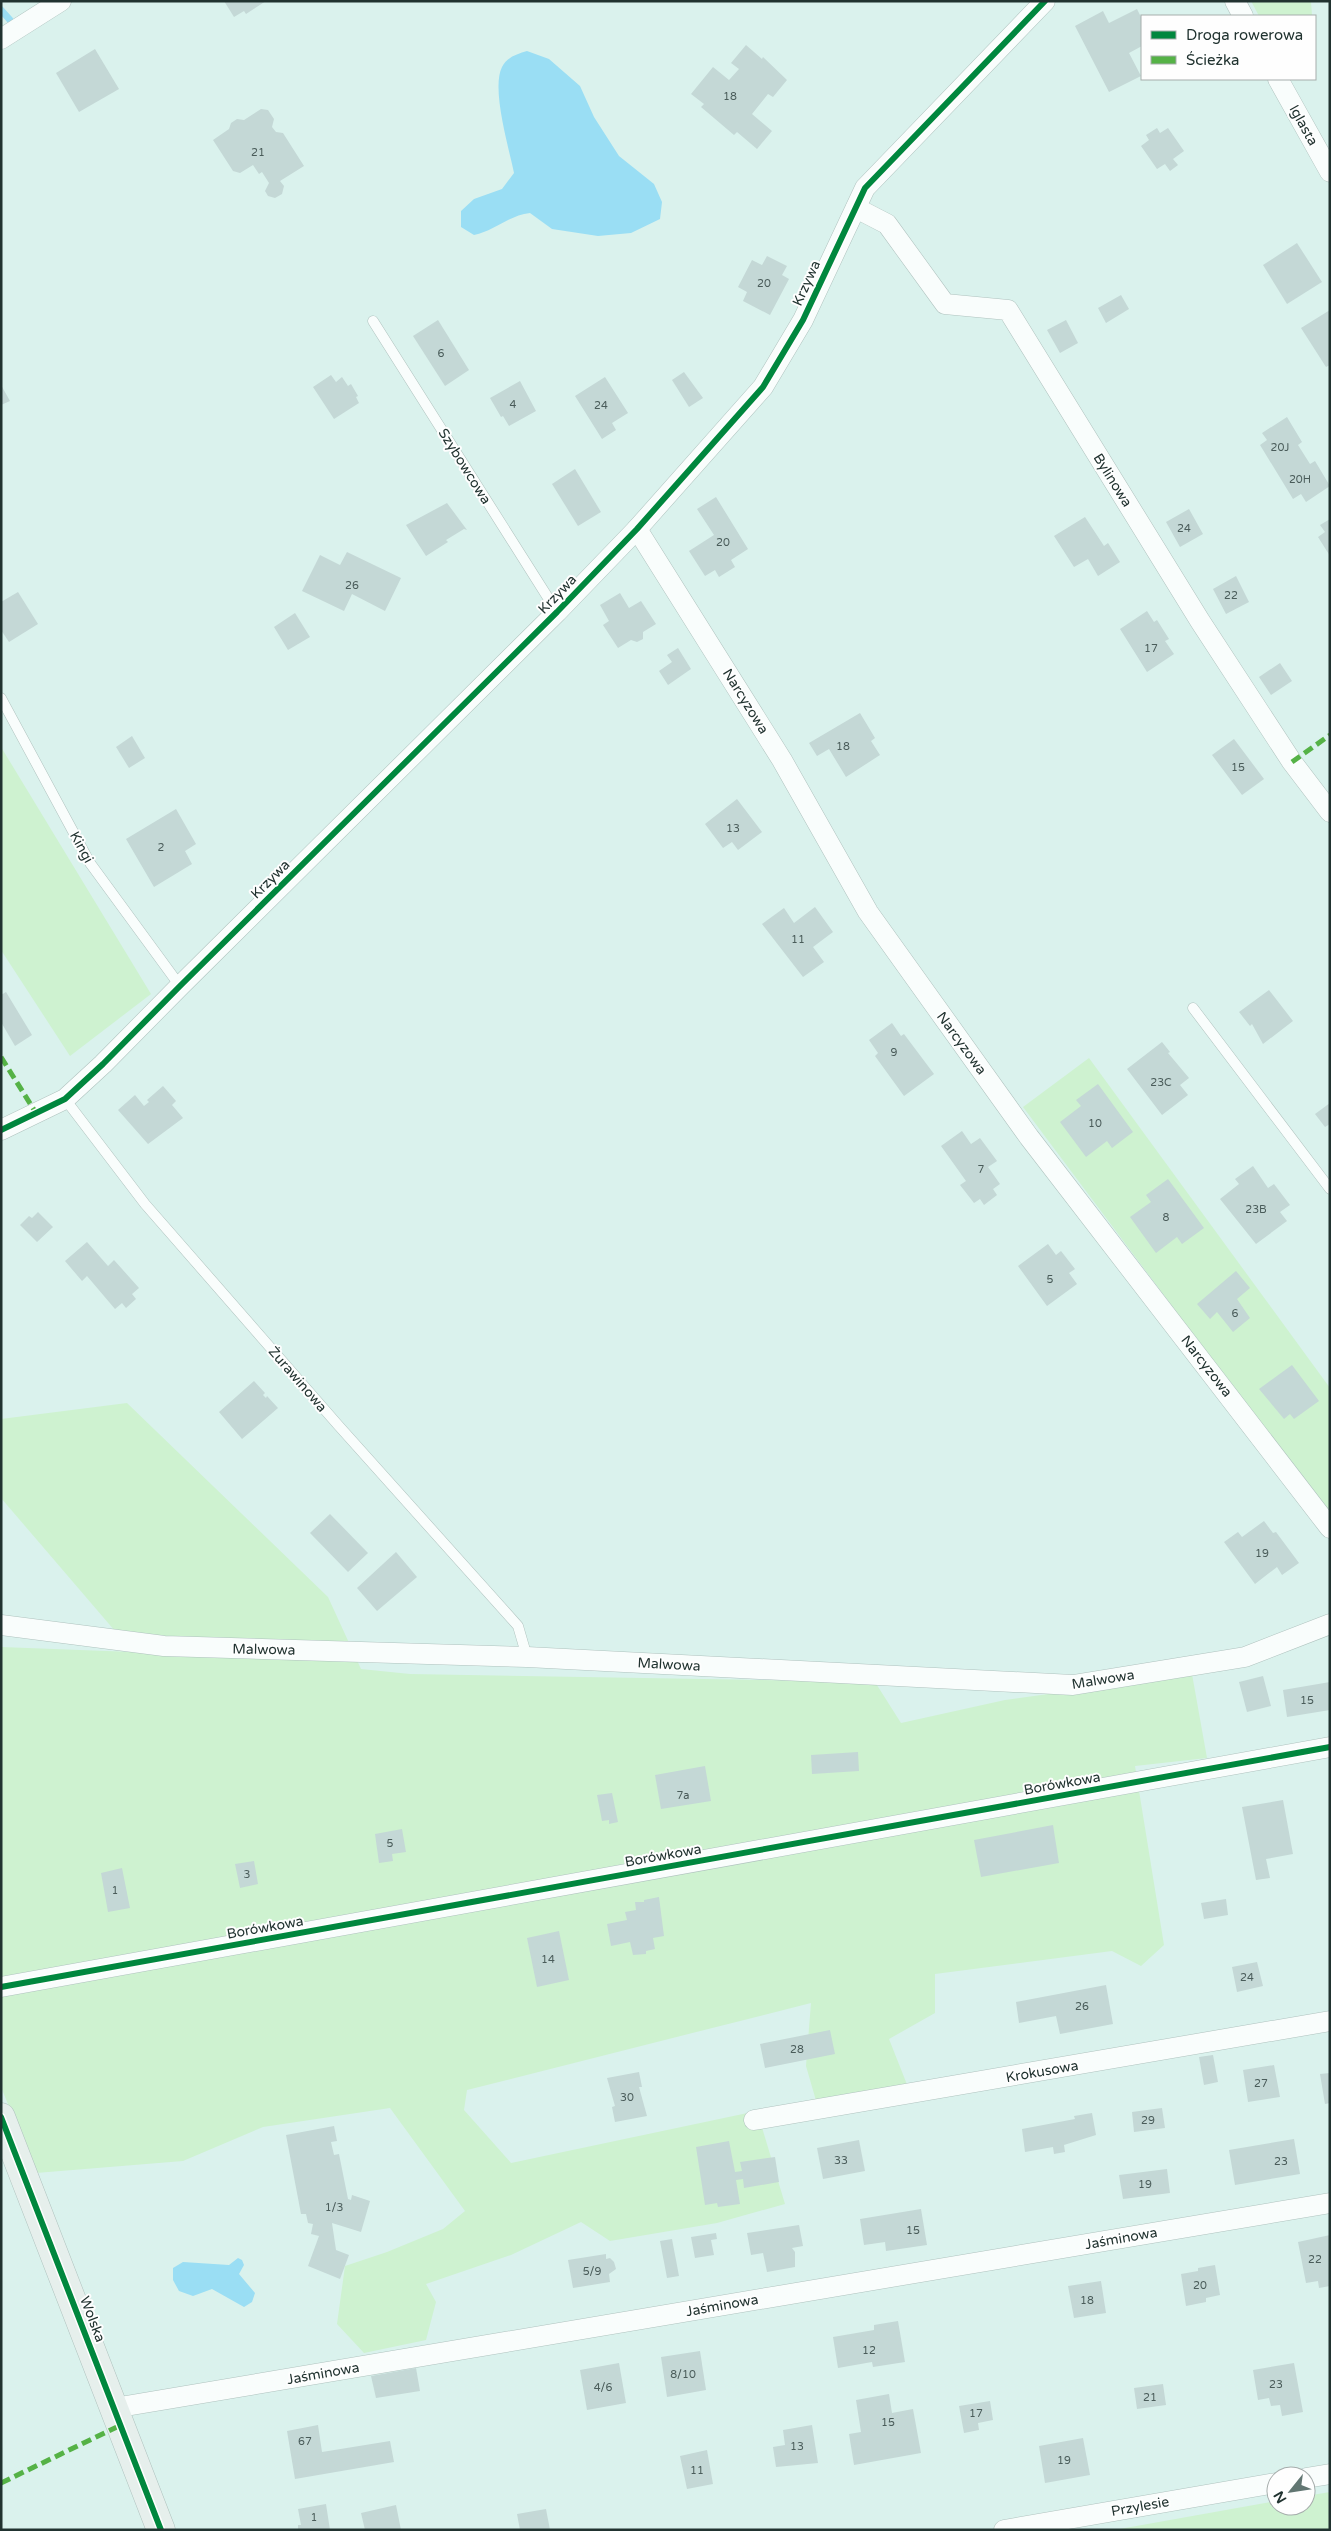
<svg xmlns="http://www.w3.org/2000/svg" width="1331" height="2531" viewBox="0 0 1331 2531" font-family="'Varela Round',sans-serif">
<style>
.green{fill:#cef2d0}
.water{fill:#9adef4}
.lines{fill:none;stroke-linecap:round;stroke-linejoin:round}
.stream{stroke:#9adef4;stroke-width:7}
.building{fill:#c4d8d6}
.lane-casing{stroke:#afc2be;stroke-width:11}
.street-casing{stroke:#afc2be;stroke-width:21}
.secondary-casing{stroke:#afc2be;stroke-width:29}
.lane{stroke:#f9fdfc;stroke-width:10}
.street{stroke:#f9fdfc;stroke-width:20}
.secondary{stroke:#e6efec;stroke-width:28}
.quiet{stroke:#55b246;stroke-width:5;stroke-dasharray:10 5;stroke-linecap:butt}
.cycleway-casing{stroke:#fefefe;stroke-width:9}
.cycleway{stroke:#00873e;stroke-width:6}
.labels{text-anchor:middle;stroke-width:4;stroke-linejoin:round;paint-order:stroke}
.number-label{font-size:11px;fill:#4a5c5a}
.street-label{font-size:14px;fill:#213330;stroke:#fefefe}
</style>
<rect width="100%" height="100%" fill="#daf2ed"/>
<!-- green -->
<g class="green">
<polygon points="1251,1 1311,1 1312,16 1259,16"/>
<polygon points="1,747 151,994 70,1056 1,950"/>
<polygon points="1089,1058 1330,1388 1330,1517 1023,1107"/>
<polygon points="127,1403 328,1597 361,1669 410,1674 875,1682 901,1723 1005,1700 1192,1674 1207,1758 1135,1766 1164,1945 1141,1966 1112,1951 935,1974 935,2013 889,2039 908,2087 819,2111 806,2066 811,2003 467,2090 464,2110 511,2163 757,2111 785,2204 717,2223 610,2241 581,2222 511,2255 426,2284 436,2302 426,2340 364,2353 337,2324 345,2266 387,2252 443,2229 465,2211 390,2108 263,2127 183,2161 36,2173 1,2087 1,1647 133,1652 1,1498 1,1419"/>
<polygon points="1330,2492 1330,2530 1114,2530 1276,2501 1276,2506 1306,2506 1306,2496"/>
</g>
<!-- water -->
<g class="water">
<path d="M 527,51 L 549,59 L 580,86 L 594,117 L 619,156 L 654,184 L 662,202 L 660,219 L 631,233 L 598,236 L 552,229 L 530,213 C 509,215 495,231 474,235 L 461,227 L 461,211 L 474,199 L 502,189 L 514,173 C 509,148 491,89 502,67 C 507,57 517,54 527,51 Z"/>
<polygon points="238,2258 242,2260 244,2265 239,2274 255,2293 252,2302 244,2307 212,2289 193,2296 179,2291 173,2280 173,2268 183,2262 229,2265"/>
</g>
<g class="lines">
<!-- stream -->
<polyline class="stream" points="1,10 10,20"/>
</g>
<!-- building -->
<g class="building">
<polygon points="224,1 266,1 246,14 244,11 234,17"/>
<polygon points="1137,9 1142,19 1142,46 1129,53 1141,76 1109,92 1075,26 1103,11 1109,23"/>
<polygon points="746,45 762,59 763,57 787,80 773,97 768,94 752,114 772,131 757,149 737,132 734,135 701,107 704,104 691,94 713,67 729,80 739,69 731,63"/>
<polygon points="95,49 119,89 79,112 56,73"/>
<polygon points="261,109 268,110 274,119 272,127 276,132 283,133 304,166 280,181 284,186 282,194 275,198 268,196 265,191 269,183 262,172 259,174 253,165 240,173 233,171 213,140 229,129 231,123 237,119 244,120"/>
<polygon points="1157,128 1160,133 1168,128 1184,151 1173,159 1178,165 1170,171 1165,164 1157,169 1141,146 1149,140 1146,135"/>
<polygon points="1297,243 1322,282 1287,304 1263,265"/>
<polygon points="767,256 787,266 782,275 789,279 770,315 743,301 747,292 738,287 752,260 762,265"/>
<polygon points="1121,295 1129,309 1106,323 1098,308"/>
<polygon points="1330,310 1330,365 1326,367 1301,328"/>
<polygon points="438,320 469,370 445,386 413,336"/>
<polygon points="1066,320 1078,343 1060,353 1047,330"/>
<polygon points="684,372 703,398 689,407 672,380"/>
<polygon points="331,375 336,382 342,377 348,386 351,384 358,396 356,397 359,403 334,419 313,387"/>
<polygon points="605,377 628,413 612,423 616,430 602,439 575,396"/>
<polygon points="520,381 536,411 509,426 503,416 501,417 490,398"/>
<polygon points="1,385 10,401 1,405"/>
<polygon points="1287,417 1302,442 1298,445 1310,464 1315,461 1330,486 1306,502 1301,494 1293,499 1260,445 1267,440 1262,433"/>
<polygon points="575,469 601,512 578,526 552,484"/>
<polygon points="716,497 748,549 731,560 735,567 719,577 715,570 705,576 689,551 714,535 697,509"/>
<polygon points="447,503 467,530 464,529 446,540 448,542 426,556 406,525"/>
<polygon points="1189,509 1203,534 1180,547 1166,522"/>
<polygon points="1085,517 1104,546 1108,543 1120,562 1098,576 1088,559 1074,567 1054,536"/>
<polygon points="1330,519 1330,556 1318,537 1325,532 1320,525"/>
<polygon points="347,552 401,578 385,611 352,594 344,611 302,591 320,555 340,565"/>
<polygon points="1236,576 1249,602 1226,614 1213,589"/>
<polygon points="18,592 38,624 9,642 1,630 1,602"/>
<polygon points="620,593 629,608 641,601 656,624 643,632 643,639 637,642 631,640 618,648 603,625 609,621 600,605"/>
<polygon points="1147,611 1154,622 1157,620 1169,639 1165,641 1174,654 1147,672 1120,629"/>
<polygon points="295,613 310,637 288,650 274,627"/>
<polygon points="678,648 691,669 668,685 659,671 672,662 667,655"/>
<polygon points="1280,663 1292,681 1271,695 1259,677"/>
<polygon points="860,713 875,738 871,741 880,755 846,777 829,749 817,756 809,743"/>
<polygon points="132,736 145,758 129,768 116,747"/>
<polygon points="1234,739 1264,779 1242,795 1212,755"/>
<polygon points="737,799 762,832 738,850 732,842 723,848 705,824"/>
<polygon points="176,809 196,844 185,851 192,864 154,887 126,839"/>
<polygon points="815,907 833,932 813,947 824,962 803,977 762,924 784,908 794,923"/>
<polygon points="1269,990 1293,1021 1263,1044 1252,1024 1250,1026 1239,1012"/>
<polygon points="6,992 32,1035 15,1046 1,1022 1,995"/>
<polygon points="892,1023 901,1036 904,1034 934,1074 904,1096 875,1056 878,1053 869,1040"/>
<polygon points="1162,1042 1170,1052 1168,1053 1189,1078 1180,1085 1188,1095 1162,1115 1127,1069"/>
<polygon points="1098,1084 1133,1132 1112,1148 1107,1141 1086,1157 1060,1122 1081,1106 1076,1100"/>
<polygon points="163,1086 176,1101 172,1105 183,1118 148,1144 118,1110 135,1095 144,1106 149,1102 147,1100"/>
<polygon points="1330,1103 1330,1124 1325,1127 1315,1114"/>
<polygon points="962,1131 971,1144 980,1138 997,1161 988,1167 1000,1184 993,1189 997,1195 984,1205 980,1199 974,1203 960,1185 966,1181 941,1146"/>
<polygon points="1253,1166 1268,1188 1274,1184 1290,1205 1280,1212 1287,1221 1256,1244 1220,1199 1239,1184 1235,1179"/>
<polygon points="1168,1179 1204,1228 1182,1244 1177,1237 1156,1253 1130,1217 1151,1202 1146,1195"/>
<polygon points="38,1212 53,1227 37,1242 20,1225 29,1216 32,1218"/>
<polygon points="87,1242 108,1266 114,1260 139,1288 132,1294 136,1299 126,1308 122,1303 115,1309 87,1276 82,1281 65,1261"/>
<polygon points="1048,1244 1056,1255 1061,1251 1075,1269 1069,1273 1077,1284 1047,1306 1018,1266"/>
<polygon points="1236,1271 1250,1288 1237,1299 1250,1318 1233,1332 1217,1312 1210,1319 1197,1304"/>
<polygon points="1292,1365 1319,1401 1294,1419 1290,1414 1284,1419 1259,1389"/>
<polygon points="254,1381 265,1393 263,1395 266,1398 267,1396 278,1408 242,1439 219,1412"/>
<polygon points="330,1514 368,1553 348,1572 310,1533"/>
<polygon points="1264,1521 1273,1533 1276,1532 1299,1563 1282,1575 1277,1567 1255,1584 1224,1542 1238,1532 1242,1537"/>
<polygon points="396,1552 417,1577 377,1611 357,1588"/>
<polygon points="1263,1676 1271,1706 1247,1712 1239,1682"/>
<polygon points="1330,1682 1330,1710 1287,1717 1283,1690"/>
<polygon points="858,1752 859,1771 812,1774 811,1755"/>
<polygon points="705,1766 711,1801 661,1809 655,1775"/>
<polygon points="612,1793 618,1822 609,1824 609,1820 602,1821 597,1795"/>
<polygon points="1283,1800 1293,1854 1266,1859 1270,1878 1256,1880 1242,1807"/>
<polygon points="1053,1825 1059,1863 981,1877 974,1840"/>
<polygon points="402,1829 406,1852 392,1854 393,1861 379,1863 375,1834"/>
<polygon points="254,1861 258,1884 240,1888 235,1864"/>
<polygon points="122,1868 130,1908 108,1912 101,1873"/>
<polygon points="659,1897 664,1936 653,1938 655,1949 646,1951 646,1954 633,1955 630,1942 611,1946 607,1924 627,1920 625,1912 636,1910 635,1902 644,1902 644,1900"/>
<polygon points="1226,1899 1228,1915 1204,1919 1201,1903"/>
<polygon points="559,1931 569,1980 537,1987 527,1938"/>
<polygon points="1257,1962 1263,1986 1237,1992 1232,1967"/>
<polygon points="1106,1985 1113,2024 1060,2034 1056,2016 1019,2023 1016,2002"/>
<polygon points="830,2030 835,2054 765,2068 760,2044"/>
<polygon points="1213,2055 1218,2082 1204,2085 1199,2057"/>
<polygon points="1274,2065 1280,2097 1248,2102 1243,2070"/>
<polygon points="639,2072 642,2087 639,2087 647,2116 615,2122 612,2107 615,2106 607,2078"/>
<polygon points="1330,2073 1330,2103 1325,2104 1320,2074"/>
<polygon points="1162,2108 1165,2128 1134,2132 1132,2112"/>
<polygon points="1092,2113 1096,2135 1064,2145 1065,2152 1054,2154 1053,2147 1025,2152 1022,2129 1075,2119 1074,2116"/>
<polygon points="334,2126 337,2141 331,2142 334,2155 339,2154 348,2199 351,2200 352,2195 370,2201 361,2232 332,2223 336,2250 349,2255 340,2279 308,2266 319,2236 311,2234 313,2224 308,2223 306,2214 301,2214 286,2135"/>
<polygon points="1294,2139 1300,2174 1235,2185 1229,2150"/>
<polygon points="859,2140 865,2171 823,2179 817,2148"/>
<polygon points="729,2141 735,2172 742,2171 740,2162 775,2157 779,2182 744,2188 743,2179 736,2180 740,2204 718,2207 717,2203 705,2205 696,2147"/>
<polygon points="1167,2169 1170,2193 1123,2199 1119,2175"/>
<polygon points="921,2209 927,2245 886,2251 885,2242 864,2245 860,2219"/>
<polygon points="799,2225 803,2246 792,2248 795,2252 795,2267 767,2272 763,2253 751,2255 747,2233"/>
<polygon points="716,2233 717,2239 711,2240 714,2255 695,2258 691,2237"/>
<polygon points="1330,2235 1330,2286 1319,2288 1318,2281 1306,2283 1298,2242"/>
<polygon points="672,2239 679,2276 667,2278 660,2241"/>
<polygon points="606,2254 606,2259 610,2258 614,2262 616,2269 609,2274 610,2282 573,2288 568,2260"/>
<polygon points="1215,2265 1220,2295 1206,2298 1206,2302 1186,2306 1181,2274 1198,2271 1198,2268"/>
<polygon points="1101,2281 1106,2313 1074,2318 1068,2286"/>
<polygon points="898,2321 905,2362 873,2367 872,2362 838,2368 833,2337 874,2330 874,2325"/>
<polygon points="700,2351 706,2390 667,2397 661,2357"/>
<polygon points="619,2363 626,2403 587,2410 580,2370"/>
<polygon points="1294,2363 1303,2412 1282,2416 1280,2405 1271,2406 1269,2398 1258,2400 1253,2370"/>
<polygon points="416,2368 420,2391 376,2398 371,2376"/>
<polygon points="1163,2384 1166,2405 1137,2409 1134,2388"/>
<polygon points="889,2394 892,2413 913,2409 921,2453 854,2465 849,2434 861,2432 856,2400"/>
<polygon points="990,2401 993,2420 978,2423 979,2430 964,2433 959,2406"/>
<polygon points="318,2425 322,2452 390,2441 394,2462 295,2479 287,2431"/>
<polygon points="812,2425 818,2463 776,2467 773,2447 785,2445 783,2430"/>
<polygon points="1083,2438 1090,2475 1045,2483 1039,2446"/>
<polygon points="707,2450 713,2484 687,2489 680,2456"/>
<polygon points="326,2504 330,2530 298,2530 298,2525 301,2525 298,2509"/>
<polygon points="396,2505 401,2530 365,2530 361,2513"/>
<polygon points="546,2509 550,2530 520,2530 517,2514"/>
</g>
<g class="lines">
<defs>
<g id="lane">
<polyline points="373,321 557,612"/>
<polyline points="1,698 90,863 180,986"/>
<polyline points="1193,1008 1330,1189"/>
<polyline points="65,1099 145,1204 338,1425 518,1626 527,1657"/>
</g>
<g id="street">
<polyline points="1235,1 1243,16"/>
<polyline points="1,39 61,1"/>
<polyline points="1278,79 1330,172"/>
<polyline points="856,208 887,224 945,304 1008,310 1200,621 1292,762 1330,812"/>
<polyline points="637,529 782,760 868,912 1029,1137 1330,1528"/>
<polyline points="1,1130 65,1099 103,1064 180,986 557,612 637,529 763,387 803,320 865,188 1045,1"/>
<polyline points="1,1625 164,1646 527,1657 1073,1685 1245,1657 1330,1624"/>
<polyline points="1,1987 1330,1747"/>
<polyline points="754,2120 1330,2021"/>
<polyline points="114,2408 1330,2203"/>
<polyline points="1306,2478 1330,2474"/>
<polyline points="1004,2530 1276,2483"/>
</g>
<polyline id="secondary" points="1,2117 161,2530"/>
</defs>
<!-- lane casing -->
<use href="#lane" class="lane-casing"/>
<!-- street casing -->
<use href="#street" class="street-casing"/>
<!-- secondary casing -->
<use href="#secondary" class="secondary-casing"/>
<!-- lane -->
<use href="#lane" class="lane"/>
<!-- street -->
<use href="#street" class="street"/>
<!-- secondary -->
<use href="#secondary" class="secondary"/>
<!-- quiet -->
<g class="quiet">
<polyline points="1292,762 1330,735"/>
<polyline points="1,1057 36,1113"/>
<polyline points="1,2483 121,2425"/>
</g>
<defs>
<g id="cycleway">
<polyline points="1,1130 65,1099 103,1064 180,986 557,612 637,529 763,387 803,320 865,188 1045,1"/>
<polyline points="1,1987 1330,1747"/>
<polyline points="1,2117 161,2530"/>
</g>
</defs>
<!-- cycleway casing -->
<use href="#cycleway" class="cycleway-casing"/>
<!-- cycleway -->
<use href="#cycleway" class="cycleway"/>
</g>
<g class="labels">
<!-- number labels -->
<g class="number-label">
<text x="730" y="100">18</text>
<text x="258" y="156">21</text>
<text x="764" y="287">20</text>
<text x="441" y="357">6</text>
<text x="513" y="408">4</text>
<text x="601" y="409">24</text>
<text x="1280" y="451">20J</text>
<text x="1300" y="483">20H</text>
<text x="1184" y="532">24</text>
<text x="723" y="546">20</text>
<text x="352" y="589">26</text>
<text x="1231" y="599">22</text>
<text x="1151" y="652">17</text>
<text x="843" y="750">18</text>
<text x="1238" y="771">15</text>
<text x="733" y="832">13</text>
<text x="161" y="851">2</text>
<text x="798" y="943">11</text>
<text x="894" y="1056">9</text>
<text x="1161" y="1086">23C</text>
<text x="1095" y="1127">10</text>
<text x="981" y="1173">7</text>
<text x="1256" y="1213">23B</text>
<text x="1166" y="1221">8</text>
<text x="1050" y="1283">5</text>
<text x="1235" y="1317">6</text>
<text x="1262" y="1557">19</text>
<text x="1307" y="1704">15</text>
<text x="683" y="1799">7a</text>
<text x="390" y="1847">5</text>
<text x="247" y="1878">3</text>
<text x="115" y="1894">1</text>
<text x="548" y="1963">14</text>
<text x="1247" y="1981">24</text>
<text x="1082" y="2010">26</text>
<text x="797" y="2053">28</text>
<text x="1261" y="2087">27</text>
<text x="627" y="2101">30</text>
<text x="1148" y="2124">29</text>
<text x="841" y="2164">33</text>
<text x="1281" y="2165">23</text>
<text x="1145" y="2188">19</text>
<text x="334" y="2211">1/3</text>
<text x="913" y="2234">15</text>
<text x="1315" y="2263">22</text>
<text x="592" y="2275">5/9</text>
<text x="1200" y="2289">20</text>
<text x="1087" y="2304">18</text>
<text x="869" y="2354">12</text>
<text x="683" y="2378">8/10</text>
<text x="1276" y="2388">23</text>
<text x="603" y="2391">4/6</text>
<text x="1150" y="2401">21</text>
<text x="976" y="2417">17</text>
<text x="888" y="2426">15</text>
<text x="305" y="2445">67</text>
<text x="797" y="2450">13</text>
<text x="1064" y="2464">19</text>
<text x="697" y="2474">11</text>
<text x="314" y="2521">1</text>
</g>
<!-- street labels -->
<g class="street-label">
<text transform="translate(1304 125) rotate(61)" y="5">Iglasta</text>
<text transform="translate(806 283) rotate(-66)" y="5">Krzywa</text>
<text transform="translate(465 466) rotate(58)" y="5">Szybowcowa</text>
<text transform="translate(1113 480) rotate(58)" y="5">Bylinowa</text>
<text transform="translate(557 594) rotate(-46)" y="5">Krzywa</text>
<text transform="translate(746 701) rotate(58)" y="5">Narcyzowa</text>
<text transform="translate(82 847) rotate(61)" y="5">Kingi</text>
<text transform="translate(270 879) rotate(-45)" y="5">Krzywa</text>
<text transform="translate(962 1043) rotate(54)" y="5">Narcyzowa</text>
<text transform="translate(1207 1366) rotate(52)" y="5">Narcyzowa</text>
<text transform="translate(298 1379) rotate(49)" y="5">Żurawinowa</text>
<text transform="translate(264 1649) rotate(1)" y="5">Malwowa</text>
<text transform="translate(669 1664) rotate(3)" y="5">Malwowa</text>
<text transform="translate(1103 1679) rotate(-9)" y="5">Malwowa</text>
<text transform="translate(1062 1783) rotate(-10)" y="5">Borówkowa</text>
<text transform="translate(663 1855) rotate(-10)" y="5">Borówkowa</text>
<text transform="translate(265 1927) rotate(-10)" y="5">Borówkowa</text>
<text transform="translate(1042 2071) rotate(-10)" y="5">Krokusowa</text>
<text transform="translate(1121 2238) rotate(-10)" y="5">Jaśminowa</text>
<text transform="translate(722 2305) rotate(-10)" y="5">Jaśminowa</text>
<text transform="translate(93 2319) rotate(69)" y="5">Wolska</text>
<text transform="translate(323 2373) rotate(-10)" y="5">Jaśminowa</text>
<text transform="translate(1140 2506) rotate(-10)" y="5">Przylesie</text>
</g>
</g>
<!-- border -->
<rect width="1331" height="2531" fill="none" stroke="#213330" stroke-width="5"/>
<!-- legend -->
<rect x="1141" y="15" width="175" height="65" fill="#fefefe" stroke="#a6adac"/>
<rect x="1151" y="31" width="25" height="8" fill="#00873e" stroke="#a6adac"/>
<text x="1186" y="40" font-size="15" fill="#213330">Droga rowerowa</text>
<rect x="1151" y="56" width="25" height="8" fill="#55b246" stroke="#a6adac"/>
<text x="1186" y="65" font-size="15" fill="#213330">Ścieżka</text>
<!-- north arrow -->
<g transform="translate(1291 2491) rotate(240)"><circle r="24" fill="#fefefe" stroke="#a6adac"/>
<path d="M0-4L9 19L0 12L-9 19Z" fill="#627672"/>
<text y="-8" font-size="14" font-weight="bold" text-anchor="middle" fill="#213330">N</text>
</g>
</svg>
